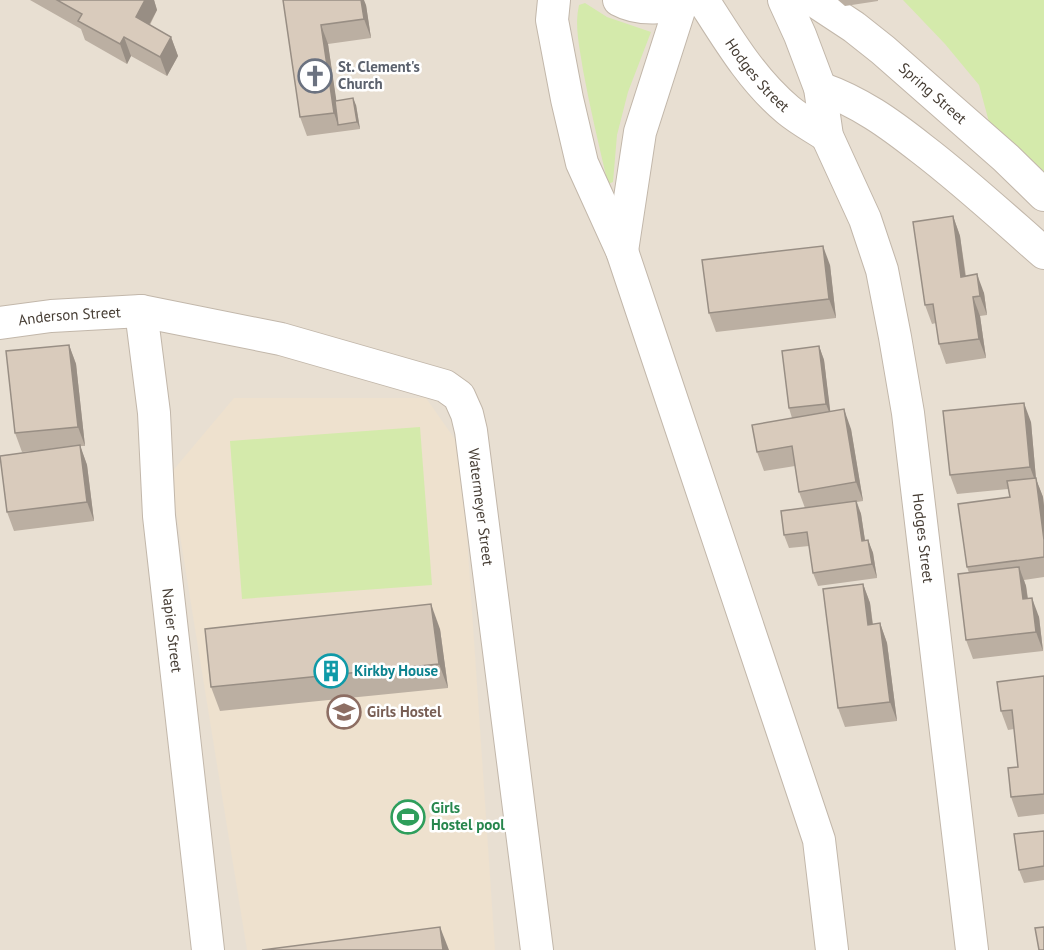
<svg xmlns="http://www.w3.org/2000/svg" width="1044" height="950" viewBox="0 0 1044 950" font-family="'PT Sans',sans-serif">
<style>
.residential{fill:#e8dfd2}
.education{fill:#eee1ce}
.green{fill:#d4eaab}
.water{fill:#9ddaf4}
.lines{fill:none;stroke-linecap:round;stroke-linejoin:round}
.minor-casing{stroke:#c2b7aa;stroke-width:34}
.minor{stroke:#fff;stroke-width:32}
.wall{fill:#bbafa2}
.shaded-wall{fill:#988e84}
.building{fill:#d9cbbc;stroke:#988e84;stroke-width:1.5}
.labels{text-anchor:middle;stroke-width:5;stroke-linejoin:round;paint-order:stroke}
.worship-label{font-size:15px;font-weight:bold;fill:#5b616d;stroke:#fff;text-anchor:start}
.street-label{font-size:15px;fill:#463d34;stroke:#fff}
.culture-label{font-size:15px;font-weight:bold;fill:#0d838f;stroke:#fff;text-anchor:start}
.education-label{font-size:15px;font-weight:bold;fill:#785e54;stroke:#fff;text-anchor:start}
.leisure-label{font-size:15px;font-weight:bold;fill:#27864d;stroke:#fff;text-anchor:start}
</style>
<rect width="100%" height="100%" fill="#f3ede5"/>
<!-- residential -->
<rect class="residential" x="0" y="0" width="1044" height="950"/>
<!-- education -->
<polygon class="education" points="234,398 426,398 461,448 495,950 247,950 170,474"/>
<!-- green -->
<g class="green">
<polygon points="903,0 1044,0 1044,175 1026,164 989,122 979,85 945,44"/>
<path d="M 585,3 L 607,17 L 651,32 L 628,92 L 617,135 L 613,182 L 608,184 C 599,146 590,108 583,70 C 580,49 574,26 579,5 Z"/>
<polygon points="420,427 432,585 242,599 230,441"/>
</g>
<!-- water -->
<polygon class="water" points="416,800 417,833 399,833 398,801"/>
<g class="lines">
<defs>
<g id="minor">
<polyline points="554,0 552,20 567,99 582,163 622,251 819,840 832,950"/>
<path d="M 619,0 C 639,11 669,9 690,0"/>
<path id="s1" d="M 703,0 C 728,39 752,80 788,110 C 800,120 815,128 827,136"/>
<path id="s2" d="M 784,0 L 800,35 L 820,88 L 827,136 L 865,219 L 882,270 L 895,337 L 908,413 L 972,950"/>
<path id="s3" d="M 813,0 L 854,27 L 883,50 L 1006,158 L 1044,195"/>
<path d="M 820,88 C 860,102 889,123 922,149 C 964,181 1004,218 1044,253"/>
<polyline points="622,251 640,132 681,4"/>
<path id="s4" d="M 141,311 L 154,413 L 159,516 L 208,950"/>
<path id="s5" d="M 0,323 L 51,316 L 141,311 L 281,339 L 445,386 L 459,396 L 467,414 L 471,431 L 537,950"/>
</g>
</defs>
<!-- minor casing -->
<use href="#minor" class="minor-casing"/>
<!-- minor -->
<use href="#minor" class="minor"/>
</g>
<!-- wall -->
<g class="wall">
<polygon points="30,0 154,0 157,10 150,25 171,37 178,56 167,76 131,56 127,64 85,40 81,29"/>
<polygon points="283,0 366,5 371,38 328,44 336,101 356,105 360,129 307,136 300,117"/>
<polygon points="838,0 878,0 878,1 845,6"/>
<polygon points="953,216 960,236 966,276 984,293 987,315 980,316 986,358 946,364 939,344 936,323 932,324 925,305"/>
<polygon points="830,265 836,318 716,332 709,313"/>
<polygon points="69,345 76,364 85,446 80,446 87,465 94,521 14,531 7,512 53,449 22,452 15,433"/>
<polygon points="819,346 824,360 830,412 851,429 863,501 857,502 861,514 865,540 868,540 873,553 877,578 818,586 813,573 809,546 789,548 784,535 805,508 799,492 795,466 764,471 757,452 792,418 789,408"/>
<polygon points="1031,422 1036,479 1043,497 1044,506 1044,577 1024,580 1026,586 1028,598 1039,617 1043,651 973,659 966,640 969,573 967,567 1010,497 1008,489 957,494 950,475"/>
<polygon points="863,584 870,603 873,624 880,623 887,643 897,721 845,727 838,708"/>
<polygon points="440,629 448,688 220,711 211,687"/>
<polygon points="1044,676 1044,814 1018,817 1011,797 1018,767 1014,729 1008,730 1001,711"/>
<polygon points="1044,831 1044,880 1024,883 1019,870"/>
</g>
<!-- shaded-wall -->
<g class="shaded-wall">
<polygon points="145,0 154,0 157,10 143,36 136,17"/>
<polygon points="361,0 364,0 366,5 371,38 364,19"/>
<polygon points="321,25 328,44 340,125 338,125 334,113"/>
<polygon points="124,37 131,56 127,64 120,44"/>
<polygon points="171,37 178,56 167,76 160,57"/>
<polygon points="353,98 356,105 360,129 357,122"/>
<polygon points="953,216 960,236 968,296 961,277"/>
<polygon points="823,246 830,265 836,318 829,299"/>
<polygon points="977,274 984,293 987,315 980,296"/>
<polygon points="973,297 980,316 986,358 979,339"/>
<polygon points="69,345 76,364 85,446 78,427"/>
<polygon points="819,346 824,360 831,417 826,404"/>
<polygon points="1024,403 1031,422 1036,479 1043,497 1044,506 1044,540 1037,486 1030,467"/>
<polygon points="844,409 851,429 863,501 856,482"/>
<polygon points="80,445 87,465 94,521 87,502"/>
<polygon points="856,501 861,514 867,554 862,541"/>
<polygon points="868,540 873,553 877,578 872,564"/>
<polygon points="1019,567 1026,586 1030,618 1023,599"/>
<polygon points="863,584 870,603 875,644 868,625"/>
<polygon points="1032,598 1039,617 1043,651 1036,632"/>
<polygon points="431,604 440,629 448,688 439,664"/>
<polygon points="880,623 887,643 897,721 890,702"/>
<polygon points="440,927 449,950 443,950"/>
</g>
<!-- building -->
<g class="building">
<polygon points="57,0 145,0 136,17 171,37 160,57 124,37 120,44 78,21 82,14"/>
<polygon points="283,0 361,0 364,19 321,25 334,113 300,117"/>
<polygon points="353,98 357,122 338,125 335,101"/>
<polygon points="953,216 961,277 977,274 980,296 973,297 979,339 939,344 933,304 925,305 913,222"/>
<polygon points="823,246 829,299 709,313 702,260"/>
<polygon points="69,345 78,427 15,433 6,351"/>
<polygon points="819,346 826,404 789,408 782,351"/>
<polygon points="1024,403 1030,467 950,475 943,411"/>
<polygon points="844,409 856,482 799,492 792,446 757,452 752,425"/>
<polygon points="80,445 87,502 7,512 0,456"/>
<polygon points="1036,478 1044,540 1044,557 967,567 958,504 1010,497 1007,481"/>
<polygon points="856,501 862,541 868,540 872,564 813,573 807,532 784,535 781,511"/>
<polygon points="1019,567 1023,599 1032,598 1036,632 966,640 958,574"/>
<polygon points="863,584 868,625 880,623 890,702 838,708 823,589"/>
<polygon points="431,604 439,664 211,687 205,629"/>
<polygon points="1044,676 1044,794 1011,797 1008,768 1018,767 1012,710 1001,711 997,682"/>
<polygon points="1044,831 1044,866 1019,870 1014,834"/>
<polygon points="440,927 443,950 262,950"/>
<polygon points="1044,927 1044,950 1039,950 1035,928"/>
</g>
<!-- icons -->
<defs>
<symbol id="church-ring" viewBox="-11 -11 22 22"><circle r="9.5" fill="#fff" stroke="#6b7280" stroke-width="1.5"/><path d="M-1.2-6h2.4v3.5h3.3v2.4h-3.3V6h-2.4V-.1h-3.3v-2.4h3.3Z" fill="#6b7280"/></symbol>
<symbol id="building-ring" viewBox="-11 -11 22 22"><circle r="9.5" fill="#fff" stroke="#0f9aa8" stroke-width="1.5"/><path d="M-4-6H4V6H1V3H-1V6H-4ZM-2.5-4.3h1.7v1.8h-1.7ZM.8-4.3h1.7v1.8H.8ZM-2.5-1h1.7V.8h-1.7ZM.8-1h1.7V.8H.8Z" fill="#0f9aa8"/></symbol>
<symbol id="school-ring" viewBox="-11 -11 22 22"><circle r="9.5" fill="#fff" stroke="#8d6e63" stroke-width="1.5"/><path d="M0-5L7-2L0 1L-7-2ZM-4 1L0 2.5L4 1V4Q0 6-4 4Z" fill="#8d6e63"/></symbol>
<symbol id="stadium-ring" viewBox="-11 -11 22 22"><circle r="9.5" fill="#fff" stroke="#2e9e5b" stroke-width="1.5"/><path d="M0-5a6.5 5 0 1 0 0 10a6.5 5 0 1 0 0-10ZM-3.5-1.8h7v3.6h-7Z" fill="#2e9e5b"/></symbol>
</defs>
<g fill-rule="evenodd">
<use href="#church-ring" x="296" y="57" width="38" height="38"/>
<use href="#building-ring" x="312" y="652" width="38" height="38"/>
<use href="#school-ring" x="325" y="693" width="38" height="38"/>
<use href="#stadium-ring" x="389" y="798" width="38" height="38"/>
</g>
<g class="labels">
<!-- worship labels -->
<g class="worship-label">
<text x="338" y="72">St. Clement's<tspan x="338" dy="17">Church</tspan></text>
</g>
<!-- street labels -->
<g class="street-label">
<text dy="5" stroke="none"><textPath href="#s1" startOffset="93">Hodges Street</textPath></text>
<text dy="5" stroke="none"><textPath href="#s3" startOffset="152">Spring Street</textPath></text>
<text dy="5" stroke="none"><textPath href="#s5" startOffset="70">Anderson Street</textPath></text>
<text dy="5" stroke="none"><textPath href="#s5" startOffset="586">Watermeyer Street</textPath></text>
<text dy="5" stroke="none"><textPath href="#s2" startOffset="560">Hodges Street</textPath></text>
<text dy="5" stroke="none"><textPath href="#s4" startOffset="321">Napier Street</textPath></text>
</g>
<!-- culture labels -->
<g class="culture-label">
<text x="354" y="676">Kirkby House</text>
</g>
<!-- education labels -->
<g class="education-label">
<text x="367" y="717">Girls Hostel</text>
</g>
<!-- leisure labels -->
<g class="leisure-label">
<text x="431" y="813">Girls<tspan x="431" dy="17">Hostel pool</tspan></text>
</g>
</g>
</svg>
